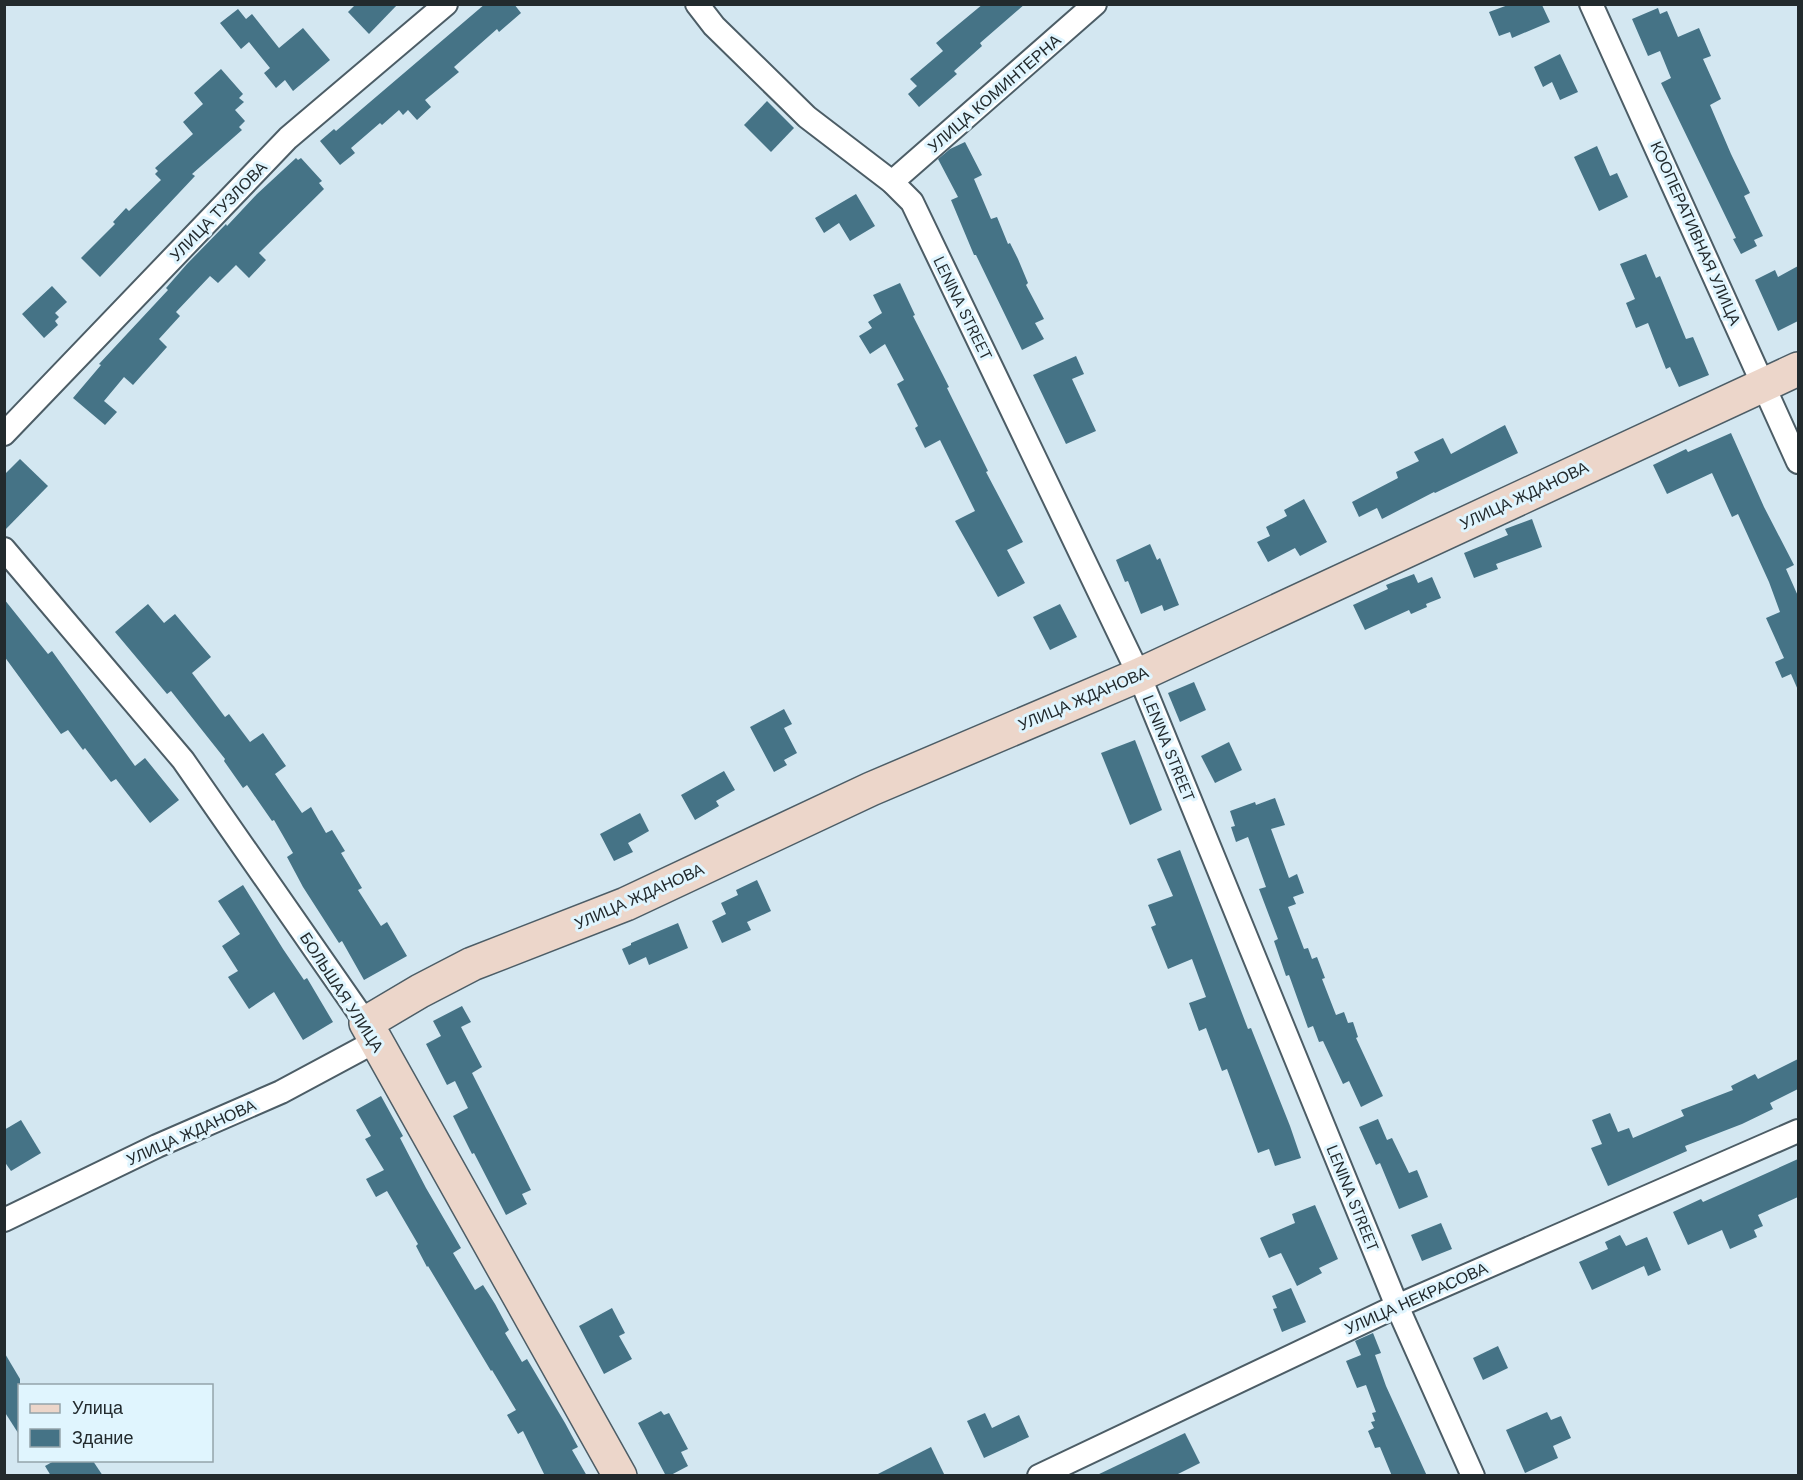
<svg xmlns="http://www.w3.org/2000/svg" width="1803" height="1480" viewBox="0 0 1803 1480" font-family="'DM Sans',sans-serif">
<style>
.building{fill:#457386}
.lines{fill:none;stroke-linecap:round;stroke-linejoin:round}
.street-casing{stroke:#4c5d66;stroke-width:26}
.secondary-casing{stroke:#4c5d66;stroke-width:36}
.street{stroke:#fff;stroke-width:22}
.secondary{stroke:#ecd6ca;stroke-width:33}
.labels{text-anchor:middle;stroke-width:6;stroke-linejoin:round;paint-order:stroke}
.street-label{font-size:16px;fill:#222a2d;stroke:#e0f5fe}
</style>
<rect width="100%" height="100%" fill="#d3e7f1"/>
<!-- building -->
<g class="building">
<polygon points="356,4 398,4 369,34 348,12"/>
<polygon points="485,4 514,4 521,13 499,32 497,29 454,67 459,72 425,100 431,107 417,120 408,110 403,115 399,110 382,125 380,123 351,148 355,153 340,165 320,141 334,129 336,131"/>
<polygon points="983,4 1025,4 980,43 982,46 954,71 957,74 919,107 908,94 917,86 910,79 943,51 936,43"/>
<polygon points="1508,5 1542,5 1550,22 1512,38 1510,32 1499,36 1489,12"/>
<polygon points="1658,8 1660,14 1667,11 1678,37 1699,28 1711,56 1703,59 1721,99 1710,105 1731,154 1750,193 1744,196 1763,236 1754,240 1757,246 1741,254 1733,239 1736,238 1661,83 1671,78 1660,51 1648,56 1632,19"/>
<polygon points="238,9 246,19 252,14 279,48 303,28 330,60 293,91 285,80 276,88 264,73 270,68 249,42 241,49 220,23"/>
<polygon points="1560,54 1578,92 1560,100 1552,82 1543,87 1534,67"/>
<polygon points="221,69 243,94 239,98 244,102 235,110 245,121 239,127 242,130 192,174 195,176 100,277 81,258 115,224 113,222 126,208 129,211 161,180 155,174 158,171 155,168 193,134 183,122 203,104 194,93"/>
<polygon points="767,101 794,128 771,152 744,125"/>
<polygon points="965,142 982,175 974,179 991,219 997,217 1008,244 1010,243 1018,259 1028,283 1026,285 1044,319 1035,323 1044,339 1022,350 976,255 974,255 951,200 958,197 938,159 950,149"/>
<polygon points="1597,146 1610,176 1617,173 1628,197 1599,211 1574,157"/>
<polygon points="296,158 298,160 301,158 322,181 319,183 324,189 259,253 266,260 249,278 236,265 218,283 210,276 176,312 180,316 159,339 167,347 133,385 124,377 104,401 117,412 105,425 73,398 101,365 99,364 168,290 166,288 187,264 226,224 227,226 257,194"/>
<polygon points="856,194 875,226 850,241 839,223 824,233 815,218"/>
<polygon points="1646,254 1656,278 1660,276 1686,339 1693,337 1709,375 1679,387 1670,367 1666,369 1648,323 1636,328 1626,303 1635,299 1620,264"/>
<polygon points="1798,266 1798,321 1778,331 1755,280 1775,270 1778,277"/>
<polygon points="900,283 915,315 913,316 949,387 947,388 988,471 986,472 1023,542 1007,550 1025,583 998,597 955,521 975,511 940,440 925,448 915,428 918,426 897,384 904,380 885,344 870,354 859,336 872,328 868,322 882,313 873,295"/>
<polygon points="52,286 67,302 55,313 59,317 55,321 58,325 44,338 22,314"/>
<polygon points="1076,356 1084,374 1072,379 1096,431 1066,444 1033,375"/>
<polygon points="1505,425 1518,453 1435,493 1434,492 1382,519 1377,508 1359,517 1352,502 1398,478 1396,472 1419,461 1414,452 1443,438 1451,454"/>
<polygon points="1731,433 1764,507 1794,565 1786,569 1798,596 1798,690 1791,674 1782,678 1775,662 1784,658 1766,618 1780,612 1769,582 1738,514 1732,517 1712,473 1667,494 1653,465 1686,449 1688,452"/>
<polygon points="20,459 48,486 4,531 4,475"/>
<polygon points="1304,499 1327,542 1300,556 1295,548 1268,562 1257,542 1270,536 1266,527 1287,516 1284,510"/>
<polygon points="1532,519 1542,547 1496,564 1498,569 1474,578 1464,553 1508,535 1505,529"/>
<polygon points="1150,544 1157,560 1160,558 1179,605 1164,611 1162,605 1141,614 1128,581 1125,582 1116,560"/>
<polygon points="1414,574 1418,583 1432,577 1441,598 1426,604 1427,607 1411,614 1409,610 1365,630 1353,605 1388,589 1386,585"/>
<polygon points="4,599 48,654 52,651 135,766 145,758 179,800 150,823 116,779 111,782 85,748 83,750 68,730 61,734 4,656"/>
<polygon points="148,604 164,623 175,614 211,657 192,673 225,717 229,714 250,742 263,733 286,766 275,774 302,813 311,807 326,833 332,830 345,851 341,853 362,888 358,890 381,926 387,922 407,956 364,980 342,941 339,943 303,887 287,857 293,853 274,820 272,821 247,785 243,788 224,761 225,759 171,691 167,694 115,632"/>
<polygon points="1060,604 1077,637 1050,650 1033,617"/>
<polygon points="1194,682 1206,710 1180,722 1168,693"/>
<polygon points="784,709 792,724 784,728 797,753 784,760 787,765 774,772 750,727"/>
<polygon points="1135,740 1162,810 1130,825 1101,753"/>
<polygon points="1229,742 1242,770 1215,783 1201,756"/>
<polygon points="724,771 735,790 716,801 719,806 695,820 681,795"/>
<polygon points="1275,798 1285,825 1271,829 1289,878 1297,874 1304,893 1293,897 1296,904 1288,907 1304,949 1308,948 1312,959 1317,957 1325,978 1322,979 1336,1015 1344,1012 1348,1023 1353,1022 1358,1037 1356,1038 1383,1096 1361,1107 1349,1081 1343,1084 1323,1041 1319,1042 1313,1026 1308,1028 1289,975 1286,976 1274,941 1278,939 1259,889 1266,887 1248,837 1236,842 1231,827 1235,826 1230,811 1255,802 1256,805"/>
<polygon points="640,813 649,831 628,843 633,852 614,861 600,834"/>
<polygon points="1180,850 1248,1029 1251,1028 1290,1126 1301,1158 1275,1166 1269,1149 1258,1153 1227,1069 1222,1071 1206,1028 1199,1031 1189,1003 1206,997 1192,959 1168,969 1151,927 1156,925 1148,905 1173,896 1157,859"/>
<polygon points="757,880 771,911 747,922 751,930 722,943 712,921 726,914 721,903 738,895 736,890"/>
<polygon points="243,885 283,949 304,980 307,978 333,1022 303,1040 274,992 249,1009 228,977 238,971 222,946 240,934 218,901"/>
<polygon points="678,923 688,948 649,965 646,957 629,965 622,949 631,945 631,943"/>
<polygon points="462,1006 471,1022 461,1027 482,1067 472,1073 531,1190 522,1194 527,1204 506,1215 474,1153 472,1154 453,1116 468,1108 455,1081 447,1085 426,1044 441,1036 433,1021"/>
<polygon points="1798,1059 1798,1089 1770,1103 1773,1109 1742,1124 1685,1146 1687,1151 1608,1186 1591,1148 1602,1144 1592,1120 1610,1113 1618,1132 1629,1128 1633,1138 1684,1116 1681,1110 1733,1090 1731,1086 1755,1074 1758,1079"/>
<polygon points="381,1096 403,1136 400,1138 426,1188 461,1248 453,1253 475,1290 483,1285 495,1304 509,1330 505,1333 522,1362 527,1359 565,1423 578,1447 572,1450 587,1476 545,1476 523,1431 518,1434 507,1415 516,1410 492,1370 491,1371 428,1266 427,1267 416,1246 418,1244 387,1191 376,1197 366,1179 384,1170 365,1139 371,1136 356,1110"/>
<polygon points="1378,1119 1387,1140 1392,1138 1409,1173 1417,1170 1428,1197 1399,1209 1380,1163 1376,1165 1359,1127"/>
<polygon points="21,1120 41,1153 11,1171 4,1161 4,1130"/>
<polygon points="1798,1159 1798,1197 1758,1215 1763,1226 1754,1230 1757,1237 1730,1249 1722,1230 1688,1245 1673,1212 1701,1199 1703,1202"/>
<polygon points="1315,1205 1338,1259 1319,1268 1322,1273 1297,1286 1281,1253 1269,1258 1260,1238 1295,1223 1292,1214"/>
<polygon points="1441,1223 1452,1249 1422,1261 1411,1235"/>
<polygon points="1620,1235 1626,1246 1647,1237 1661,1270 1648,1276 1644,1266 1592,1290 1579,1262 1608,1249 1605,1242"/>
<polygon points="1291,1288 1306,1322 1282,1332 1273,1309 1277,1308 1272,1296"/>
<polygon points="612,1308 625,1333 619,1336 632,1359 604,1374 579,1326"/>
<polygon points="1373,1333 1381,1353 1375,1355 1386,1386 1427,1476 1392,1476 1380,1447 1375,1448 1368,1431 1374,1428 1371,1422 1375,1421 1372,1413 1376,1412 1366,1385 1357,1388 1346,1361 1361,1355 1355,1341"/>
<polygon points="1498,1346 1508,1368 1483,1380 1473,1358"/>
<polygon points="4,1352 20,1379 20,1436 4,1411"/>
<polygon points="661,1411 664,1415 669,1413 688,1449 681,1452 688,1466 669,1476 666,1476 638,1423"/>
<polygon points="1547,1412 1551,1420 1561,1416 1571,1438 1553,1446 1558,1458 1525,1473 1506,1430"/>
<polygon points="985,1413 992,1428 1019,1415 1029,1437 984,1458 967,1421"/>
<polygon points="1185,1433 1200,1463 1174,1476 1095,1476"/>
<polygon points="931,1447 945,1476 874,1476"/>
<polygon points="54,1461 93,1461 103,1476 51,1476 45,1466"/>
</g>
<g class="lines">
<defs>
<g id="street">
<polyline points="697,4 714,26 807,117 892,182 912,202 1139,675 1397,1306 1473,1476"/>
<polyline points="1591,4 1798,462"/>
<polyline points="892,182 1095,4"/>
<polyline points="4,434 288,138 446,4"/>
<polyline points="4,549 183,760 366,1023"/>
<polyline points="4,1220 157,1146 281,1092 376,1041"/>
<polyline points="1039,1476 1397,1306 1798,1131"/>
</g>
<polyline id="secondary" points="620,1476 366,1023 420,991 472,964 626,904 871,789 1139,675 1798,369"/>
</defs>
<!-- street casing -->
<use href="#street" class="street-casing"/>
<!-- secondary casing -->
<use href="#secondary" class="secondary-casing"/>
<!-- street -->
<use href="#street" class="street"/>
<!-- secondary -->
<use href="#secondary" class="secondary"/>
</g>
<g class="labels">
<!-- street labels -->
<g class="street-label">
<text transform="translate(994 93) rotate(-41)" y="6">УЛИЦА КОМИНТЕРНА</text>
<text transform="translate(218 211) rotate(-46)" y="6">УЛИЦА ТУЗЛОВА</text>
<text transform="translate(1696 233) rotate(66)" y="6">КООПЕРАТИВНАЯ УЛИЦА</text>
<text transform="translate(963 308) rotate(64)" y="6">LENINA STREET</text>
<text transform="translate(1524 495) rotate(-25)" y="6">УЛИЦА ЖДАНОВА</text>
<text transform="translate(1083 698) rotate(-23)" y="6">УЛИЦА ЖДАНОВА</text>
<text transform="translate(1169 748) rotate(68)" y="6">LENINA STREET</text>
<text transform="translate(639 896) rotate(-24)" y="6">УЛИЦА ЖДАНОВА</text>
<text transform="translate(342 992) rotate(57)" y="6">БОЛЬШАЯ УЛИЦА</text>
<text transform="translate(191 1132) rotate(-24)" y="6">УЛИЦА ЖДАНОВА</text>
<text transform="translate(1353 1198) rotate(68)" y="6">LENINA STREET</text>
<text transform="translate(1416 1298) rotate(-24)" y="6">УЛИЦА НЕКРАСОВА</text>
</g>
</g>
<!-- border -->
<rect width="1803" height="1480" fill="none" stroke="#222a2d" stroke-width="12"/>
<!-- legend -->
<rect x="18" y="1384" width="195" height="78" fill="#e0f5fe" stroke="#94a4aa" stroke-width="1.5"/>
<rect x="30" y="1404" width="30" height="9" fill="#ecd6ca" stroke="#94a4aa" stroke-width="1.5"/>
<text x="72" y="1414" font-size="18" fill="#222a2d">Улица</text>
<rect x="30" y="1429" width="30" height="18" fill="#457386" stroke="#94a4aa" stroke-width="1.5"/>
<text x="72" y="1444" font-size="18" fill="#222a2d">Здание</text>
</svg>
